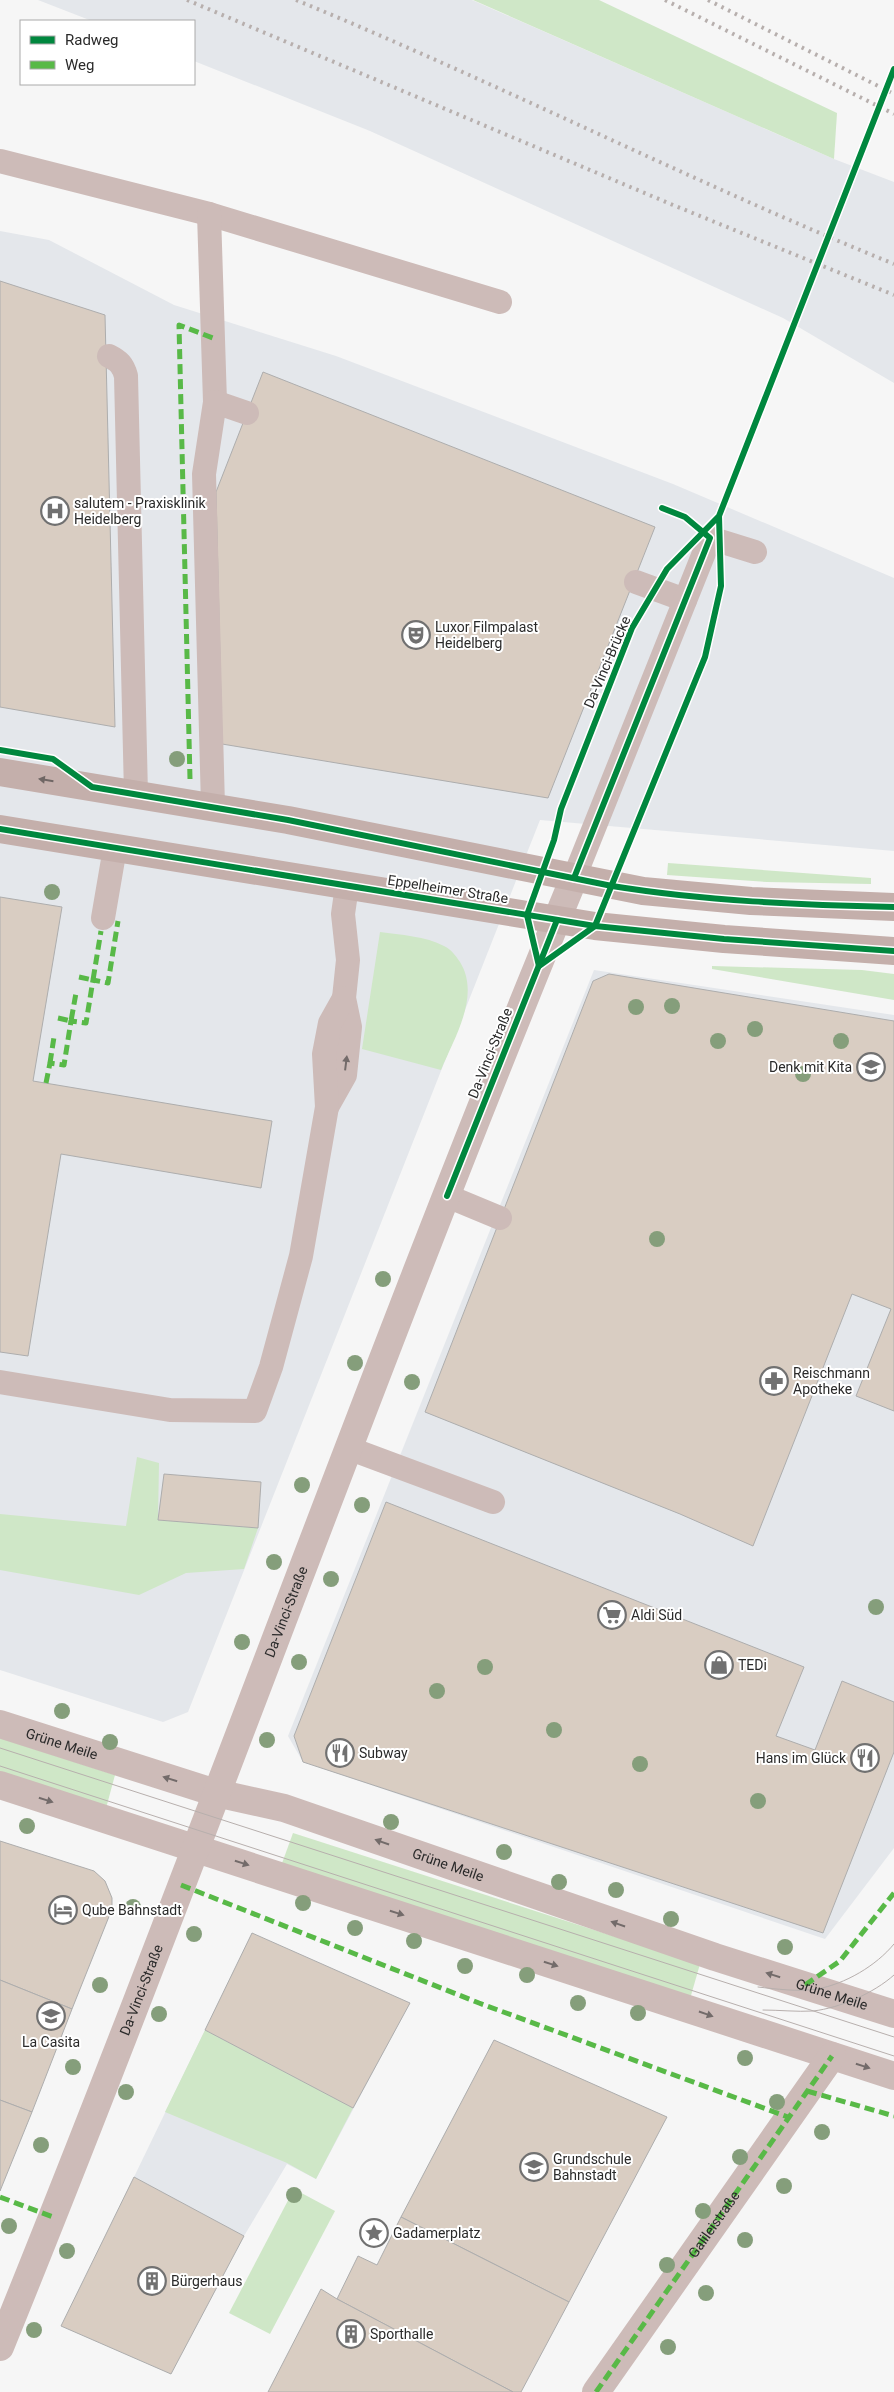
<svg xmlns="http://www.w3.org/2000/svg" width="894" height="2392" viewBox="0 0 894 2392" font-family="Roboto,sans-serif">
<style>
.built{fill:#e4e7eb}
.green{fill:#cfe7c7}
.building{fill:#d9cdc2;stroke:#adadad}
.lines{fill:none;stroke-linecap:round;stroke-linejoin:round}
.lane{stroke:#cdbbb8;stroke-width:24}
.street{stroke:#cdbbb8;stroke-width:28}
.secondary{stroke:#c4afab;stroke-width:28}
.tram{stroke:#b7afad;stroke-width:1}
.rail{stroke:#b7afad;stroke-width:4;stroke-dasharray:2.5 5;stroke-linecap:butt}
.quiet{stroke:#58b947;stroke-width:5;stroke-dasharray:10 5;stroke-linecap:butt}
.cycleway-casing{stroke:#fff;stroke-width:9}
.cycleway{stroke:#00873e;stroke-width:6}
.tree{fill:#859e7b}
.oneway{fill:#6f6664}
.oneway2{fill:#736b6a}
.labels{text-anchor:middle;stroke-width:4;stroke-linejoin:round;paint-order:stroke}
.poi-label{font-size:14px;fill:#2a2a2a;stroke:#fff;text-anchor:start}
.street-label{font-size:14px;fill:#2a2a2a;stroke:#fff}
</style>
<rect width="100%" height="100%" fill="#f6f6f6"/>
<!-- built -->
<g class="built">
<polygon points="38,0 472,0 834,159 894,182 894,383 783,318 370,131 194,61 194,21 92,21"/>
<polygon points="0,231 49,240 174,305 336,356 673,484 894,578 894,851 540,820 188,1712 163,1722 0,1670"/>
<polygon points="594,970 894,1015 894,1848 825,1939 303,1762 288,1736"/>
<polygon points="252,1933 410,2003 316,2179 287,2164 244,2236 134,2177"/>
</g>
<!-- green -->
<g class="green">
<polygon points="473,0 599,0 837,113 834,159"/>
<polygon points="668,863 871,878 871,884 767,882 667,875"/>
<path d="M 380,932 C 400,935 426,936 444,946 C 452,950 455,955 460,962 C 481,996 454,1038 441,1070 L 362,1049 Z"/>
<polygon points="712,966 862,970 894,974 894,1000 712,969"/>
<polygon points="137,1457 159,1463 158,1520 258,1528 244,1569 186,1573 139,1595 0,1570 0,1514 126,1526"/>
<polygon points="0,1738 115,1775 105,1812 0,1778"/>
<polygon points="293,1833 700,1964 690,1999 281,1866"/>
<polygon points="205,2030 353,2108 316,2179 287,2163 165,2112"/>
<polygon points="294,2189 335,2211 270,2334 229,2313"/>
</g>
<!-- building -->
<g class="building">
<polygon points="0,281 105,315 115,727 0,707"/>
<polygon points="263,372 655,527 548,798 222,744 216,492"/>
<polygon points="0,897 62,907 33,1081 272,1121 261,1188 61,1154 28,1356 0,1352"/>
<polygon points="609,974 894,1021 894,1411 856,1396 891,1309 852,1294 753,1546 680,1514 425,1412 593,981"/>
<polygon points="164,1474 261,1482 258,1528 158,1520"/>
<polygon points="386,1502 804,1667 776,1736 815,1750 842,1681 894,1702 894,1752 823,1933 303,1762 294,1736"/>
<polygon points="0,1841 94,1871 105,1881 112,1898 112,1909 72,2009 0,1980"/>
<polygon points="252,1933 410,2003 353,2108 205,2030"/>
<polygon points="0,1980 72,2009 32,2112 0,2100"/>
<polygon points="494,2040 667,2117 569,2302 401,2217"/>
<polygon points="0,2100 32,2112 0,2191"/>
<polygon points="134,2177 244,2236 171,2374 61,2326"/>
<polygon points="401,2217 569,2302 521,2392 513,2392 337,2299 358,2256 377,2265"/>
<polygon points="321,2289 337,2299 513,2392 268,2392"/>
</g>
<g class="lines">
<!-- lane -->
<g class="lane">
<polyline points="0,161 209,214 500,302"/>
<polyline points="209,214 215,402"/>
<path d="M 109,356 C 119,361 123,365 126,376 L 136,794"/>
<polyline points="636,582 685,600"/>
<polyline points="213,806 204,474 215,402 247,413"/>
<polyline points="574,878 710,538 755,552"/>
<polyline points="103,918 115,848"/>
<polyline points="327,1107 345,1075 350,1027 344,998 348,960 343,914 347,886"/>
<polyline points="447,1196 500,1218"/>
<polyline points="0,1382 170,1410 255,1411 271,1367 301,1256 327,1107 324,1054 330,1023 344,998"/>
<polyline points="348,1448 493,1502"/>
</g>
<!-- street -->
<g class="street">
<path id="s1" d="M 0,1724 L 216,1793 L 284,1808 L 715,1957 L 894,2014"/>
<polyline points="0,1785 894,2076"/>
<path id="s2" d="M 0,2347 C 198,1860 373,1364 574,878"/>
<path id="s3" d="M 596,2392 L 832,2056"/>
</g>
<!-- secondary -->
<g class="secondary">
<polyline points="0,772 288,820 643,891 751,901 894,907"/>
<polyline points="0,829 595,926 724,939 894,951"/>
</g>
<!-- tram -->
<g class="tram">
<polyline points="0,1748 894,2037"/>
<polyline points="0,1766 894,2056"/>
<path d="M 758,1987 C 776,1989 798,1992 817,1989 C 845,1984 876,1966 894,1944"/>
<path d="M 763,2010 C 779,2010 797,2012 813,2011 C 840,2008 874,1993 894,1975"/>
</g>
<!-- rail -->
<g class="rail">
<polyline points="187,0 673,205 894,295"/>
<path d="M 296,0 C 498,83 692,182 894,264"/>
<polyline points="665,0 894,114"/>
<polyline points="708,0 894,94"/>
</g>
<!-- quiet -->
<g class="quiet">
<polyline points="190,779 179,325 213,338"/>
<polyline points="79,977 93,980 101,931"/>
<polyline points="58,1018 71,1021 76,993"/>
<polyline points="50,1063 54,1037"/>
<polyline points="46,1083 50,1063 64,1065 71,1021 86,1023 93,980 108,983 118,921"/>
<polyline points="181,1885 479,2003 788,2117"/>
<polyline points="805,1985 840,1961 894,1893"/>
<polyline points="807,2091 894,2116"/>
<polyline points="0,2197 53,2217"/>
<polyline points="596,2392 832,2056"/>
</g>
<defs>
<g id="cycleway">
<polyline points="719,516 667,569 632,628 561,809 554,840 527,915 539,966 595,926 705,657 721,586 719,516 894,69"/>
<path d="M 0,750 L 53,759 L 92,787 L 288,820 L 612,886 C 705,901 800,905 894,907"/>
<polyline points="0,829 595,926 724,939 894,951"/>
<polyline points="574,878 710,538 685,517 662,508"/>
<polyline points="447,1196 557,920"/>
</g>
</defs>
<!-- cycleway casing -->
<use href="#cycleway" class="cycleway-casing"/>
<!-- cycleway -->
<use href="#cycleway" class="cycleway"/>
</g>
<!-- trees -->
<g class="tree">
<circle cx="177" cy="759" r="8"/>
<circle cx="52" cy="892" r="8"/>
<circle cx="672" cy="1006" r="8"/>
<circle cx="636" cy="1007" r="8"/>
<circle cx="755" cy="1029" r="8"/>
<circle cx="718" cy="1041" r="8"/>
<circle cx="841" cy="1041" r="8"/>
<circle cx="803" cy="1074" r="8"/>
<circle cx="657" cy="1239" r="8"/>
<circle cx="383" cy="1279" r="8"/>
<circle cx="355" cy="1363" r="8"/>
<circle cx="412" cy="1382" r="8"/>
<circle cx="302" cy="1485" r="8"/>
<circle cx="362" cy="1505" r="8"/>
<circle cx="274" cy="1562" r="8"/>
<circle cx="331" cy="1579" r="8"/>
<circle cx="876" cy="1607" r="8"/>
<circle cx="242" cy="1642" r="8"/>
<circle cx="299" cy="1662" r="8"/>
<circle cx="485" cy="1667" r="8"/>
<circle cx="437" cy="1691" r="8"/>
<circle cx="62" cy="1711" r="8"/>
<circle cx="554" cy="1730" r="8"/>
<circle cx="267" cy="1740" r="8"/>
<circle cx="110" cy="1742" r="8"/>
<circle cx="640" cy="1764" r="8"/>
<circle cx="758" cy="1801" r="8"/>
<circle cx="391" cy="1822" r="8"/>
<circle cx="27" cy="1826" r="8"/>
<circle cx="504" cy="1852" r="8"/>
<circle cx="559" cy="1882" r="8"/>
<circle cx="616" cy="1890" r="8"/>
<circle cx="303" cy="1903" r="8"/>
<circle cx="133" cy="1907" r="8"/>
<circle cx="671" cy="1919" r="8"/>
<circle cx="355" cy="1928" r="8"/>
<circle cx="194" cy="1934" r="8"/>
<circle cx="414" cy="1941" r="8"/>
<circle cx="785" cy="1947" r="8"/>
<circle cx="465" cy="1966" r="8"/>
<circle cx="527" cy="1975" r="8"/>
<circle cx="100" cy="1985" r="8"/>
<circle cx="578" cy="2003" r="8"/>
<circle cx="638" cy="2013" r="8"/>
<circle cx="159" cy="2014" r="8"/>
<circle cx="745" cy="2058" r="8"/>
<circle cx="73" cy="2067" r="8"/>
<circle cx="126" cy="2092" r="8"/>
<circle cx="777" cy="2102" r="8"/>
<circle cx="822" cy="2132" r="8"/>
<circle cx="41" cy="2145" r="8"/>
<circle cx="740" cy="2157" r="8"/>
<circle cx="784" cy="2186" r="8"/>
<circle cx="294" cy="2195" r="8"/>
<circle cx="703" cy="2211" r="8"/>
<circle cx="9" cy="2226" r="8"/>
<circle cx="745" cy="2240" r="8"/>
<circle cx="67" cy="2251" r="8"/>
<circle cx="667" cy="2265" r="8"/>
<circle cx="706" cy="2293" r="8"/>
<circle cx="34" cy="2330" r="8"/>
<circle cx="668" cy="2347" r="8"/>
</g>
<!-- one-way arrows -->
<defs><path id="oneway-solid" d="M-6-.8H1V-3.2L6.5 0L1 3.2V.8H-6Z" transform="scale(1.25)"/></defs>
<use class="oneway" href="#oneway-solid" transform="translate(46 780) rotate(-171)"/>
<g class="oneway2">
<use href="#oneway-solid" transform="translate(346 1063) rotate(-83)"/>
<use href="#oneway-solid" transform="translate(170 1779) rotate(-163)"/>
<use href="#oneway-solid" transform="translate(46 1800) rotate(18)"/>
<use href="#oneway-solid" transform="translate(382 1842) rotate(-161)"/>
<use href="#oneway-solid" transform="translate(242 1863) rotate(18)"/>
<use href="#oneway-solid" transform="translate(397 1913) rotate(18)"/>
<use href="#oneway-solid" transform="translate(618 1924) rotate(-161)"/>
<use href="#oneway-solid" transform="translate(551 1964) rotate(18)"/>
<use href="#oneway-solid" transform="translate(773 1975) rotate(-163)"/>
<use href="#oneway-solid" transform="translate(706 2014) rotate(19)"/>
<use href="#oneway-solid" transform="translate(863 2066) rotate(18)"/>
</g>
<!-- icons -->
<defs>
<symbol id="hospital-ring" viewBox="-11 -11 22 22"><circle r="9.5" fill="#fff" stroke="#717171" stroke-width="1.5"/><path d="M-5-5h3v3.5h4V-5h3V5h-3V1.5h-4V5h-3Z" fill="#717171"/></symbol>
<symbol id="theatre-ring" viewBox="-11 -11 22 22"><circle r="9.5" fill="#fff" stroke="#717171" stroke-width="1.5"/><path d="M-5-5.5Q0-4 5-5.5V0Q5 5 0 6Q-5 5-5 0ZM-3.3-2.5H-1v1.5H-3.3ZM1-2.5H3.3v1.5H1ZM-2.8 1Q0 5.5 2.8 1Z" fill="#717171"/></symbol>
<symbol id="school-ring" viewBox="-11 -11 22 22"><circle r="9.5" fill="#fff" stroke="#717171" stroke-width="1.5"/><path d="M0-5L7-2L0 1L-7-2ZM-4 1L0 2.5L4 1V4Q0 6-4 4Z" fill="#717171"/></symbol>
<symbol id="pharmacy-ring" viewBox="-11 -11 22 22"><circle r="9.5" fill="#fff" stroke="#717171" stroke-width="1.5"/><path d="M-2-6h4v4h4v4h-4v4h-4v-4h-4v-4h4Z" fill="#717171"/></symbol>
<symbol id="supermarket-ring" viewBox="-11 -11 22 22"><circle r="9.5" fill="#fff" stroke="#717171" stroke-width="1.5"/><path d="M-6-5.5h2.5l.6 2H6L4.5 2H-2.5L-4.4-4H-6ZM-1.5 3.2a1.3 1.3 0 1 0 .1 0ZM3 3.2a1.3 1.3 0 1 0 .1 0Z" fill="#717171"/></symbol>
<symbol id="shop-ring" viewBox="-11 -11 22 22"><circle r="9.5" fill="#fff" stroke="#717171" stroke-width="1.5"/><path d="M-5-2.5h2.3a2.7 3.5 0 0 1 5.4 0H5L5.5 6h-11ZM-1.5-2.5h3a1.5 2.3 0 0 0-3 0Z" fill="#717171"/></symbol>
<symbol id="restaurant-ring" viewBox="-11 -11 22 22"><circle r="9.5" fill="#fff" stroke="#717171" stroke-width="1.5"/><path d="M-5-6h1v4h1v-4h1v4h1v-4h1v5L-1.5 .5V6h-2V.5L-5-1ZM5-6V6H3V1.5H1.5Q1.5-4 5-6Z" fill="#717171"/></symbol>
<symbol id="hotel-ring" viewBox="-11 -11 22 22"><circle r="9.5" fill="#fff" stroke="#717171" stroke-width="1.5"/><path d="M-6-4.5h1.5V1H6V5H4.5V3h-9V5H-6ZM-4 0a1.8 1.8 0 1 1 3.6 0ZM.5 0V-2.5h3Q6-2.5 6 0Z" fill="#717171"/></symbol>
<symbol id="sight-ring" viewBox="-11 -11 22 22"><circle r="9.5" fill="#fff" stroke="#717171" stroke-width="1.5"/><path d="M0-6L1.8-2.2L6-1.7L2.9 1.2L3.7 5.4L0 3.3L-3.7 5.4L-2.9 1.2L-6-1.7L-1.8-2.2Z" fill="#717171"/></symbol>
<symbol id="building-ring" viewBox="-11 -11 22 22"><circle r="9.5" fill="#fff" stroke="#717171" stroke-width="1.5"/><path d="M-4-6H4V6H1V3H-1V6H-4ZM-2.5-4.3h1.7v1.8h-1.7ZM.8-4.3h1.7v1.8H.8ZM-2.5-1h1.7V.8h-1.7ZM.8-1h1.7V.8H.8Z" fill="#717171"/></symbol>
</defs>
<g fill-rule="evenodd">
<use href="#hospital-ring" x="39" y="495" width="32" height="32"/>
<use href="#theatre-ring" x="400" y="619" width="32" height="32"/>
<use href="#school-ring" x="855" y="1051" width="32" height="32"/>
<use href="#pharmacy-ring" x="758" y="1365" width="32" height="32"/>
<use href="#supermarket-ring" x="596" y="1599" width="32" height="32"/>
<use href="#shop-ring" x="703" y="1649" width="32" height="32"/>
<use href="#restaurant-ring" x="324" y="1737" width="32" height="32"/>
<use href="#restaurant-ring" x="849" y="1742" width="32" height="32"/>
<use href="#hotel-ring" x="47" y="1894" width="32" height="32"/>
<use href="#school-ring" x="35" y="2000" width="32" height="32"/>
<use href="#school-ring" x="518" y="2151" width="32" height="32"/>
<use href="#sight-ring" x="358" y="2217" width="32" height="32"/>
<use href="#building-ring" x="136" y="2265" width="32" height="32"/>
<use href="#building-ring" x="335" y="2318" width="32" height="32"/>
</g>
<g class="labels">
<!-- poi labels -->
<g class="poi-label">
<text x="74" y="508">salutem - Praxisklinik<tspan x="74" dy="16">Heidelberg</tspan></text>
<text x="435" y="632">Luxor Filmpalast<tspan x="435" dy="16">Heidelberg</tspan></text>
<text x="852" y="1072" text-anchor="end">Denk mit Kita</text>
<text x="793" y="1378">Reischmann<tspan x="793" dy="16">Apotheke</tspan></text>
<text x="631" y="1620">Aldi Süd</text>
<text x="738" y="1670">TEDi</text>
<text x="359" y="1758">Subway</text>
<text x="846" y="1763" text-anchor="end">Hans im Glück</text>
<text x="82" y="1915">Qube Bahnstadt</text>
<text x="51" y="2047" text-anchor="middle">La Casita</text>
<text x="553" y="2164">Grundschule<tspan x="553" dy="16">Bahnstadt</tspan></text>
<text x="393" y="2238">Gadamerplatz</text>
<text x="171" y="2286">Bürgerhaus</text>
<text x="370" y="2339">Sporthalle</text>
</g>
<!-- street labels -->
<g class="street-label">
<text transform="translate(607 662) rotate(-67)" y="5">Da-Vinci-Brücke</text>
<text transform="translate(448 889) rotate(9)" y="5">Eppelheimer Straße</text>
<text transform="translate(490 1053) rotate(-68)" y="5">Da-Vinci-Straße</text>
<text dy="5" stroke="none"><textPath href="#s2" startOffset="789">Da-Vinci-Straße</textPath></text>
<text dy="5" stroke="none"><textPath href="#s1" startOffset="65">Grüne Meile</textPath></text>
<text dy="5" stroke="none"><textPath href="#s1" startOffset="470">Grüne Meile</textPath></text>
<text dy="5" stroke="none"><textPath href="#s2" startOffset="384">Da-Vinci-Straße</textPath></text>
<text dy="5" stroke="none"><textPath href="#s1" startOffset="875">Grüne Meile</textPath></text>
<text dy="5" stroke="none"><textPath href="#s3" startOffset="205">Galileistraße</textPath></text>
</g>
</g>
<!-- legend -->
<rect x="20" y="20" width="175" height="65" fill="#ffffff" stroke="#aaaaaa"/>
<rect x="30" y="36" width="25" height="8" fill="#00873e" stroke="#aaaaaa"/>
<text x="65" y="45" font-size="15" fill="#2a2a2a">Radweg</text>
<rect x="30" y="61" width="25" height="8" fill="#58b947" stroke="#aaaaaa"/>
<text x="65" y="70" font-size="15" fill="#2a2a2a">Weg</text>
</svg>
